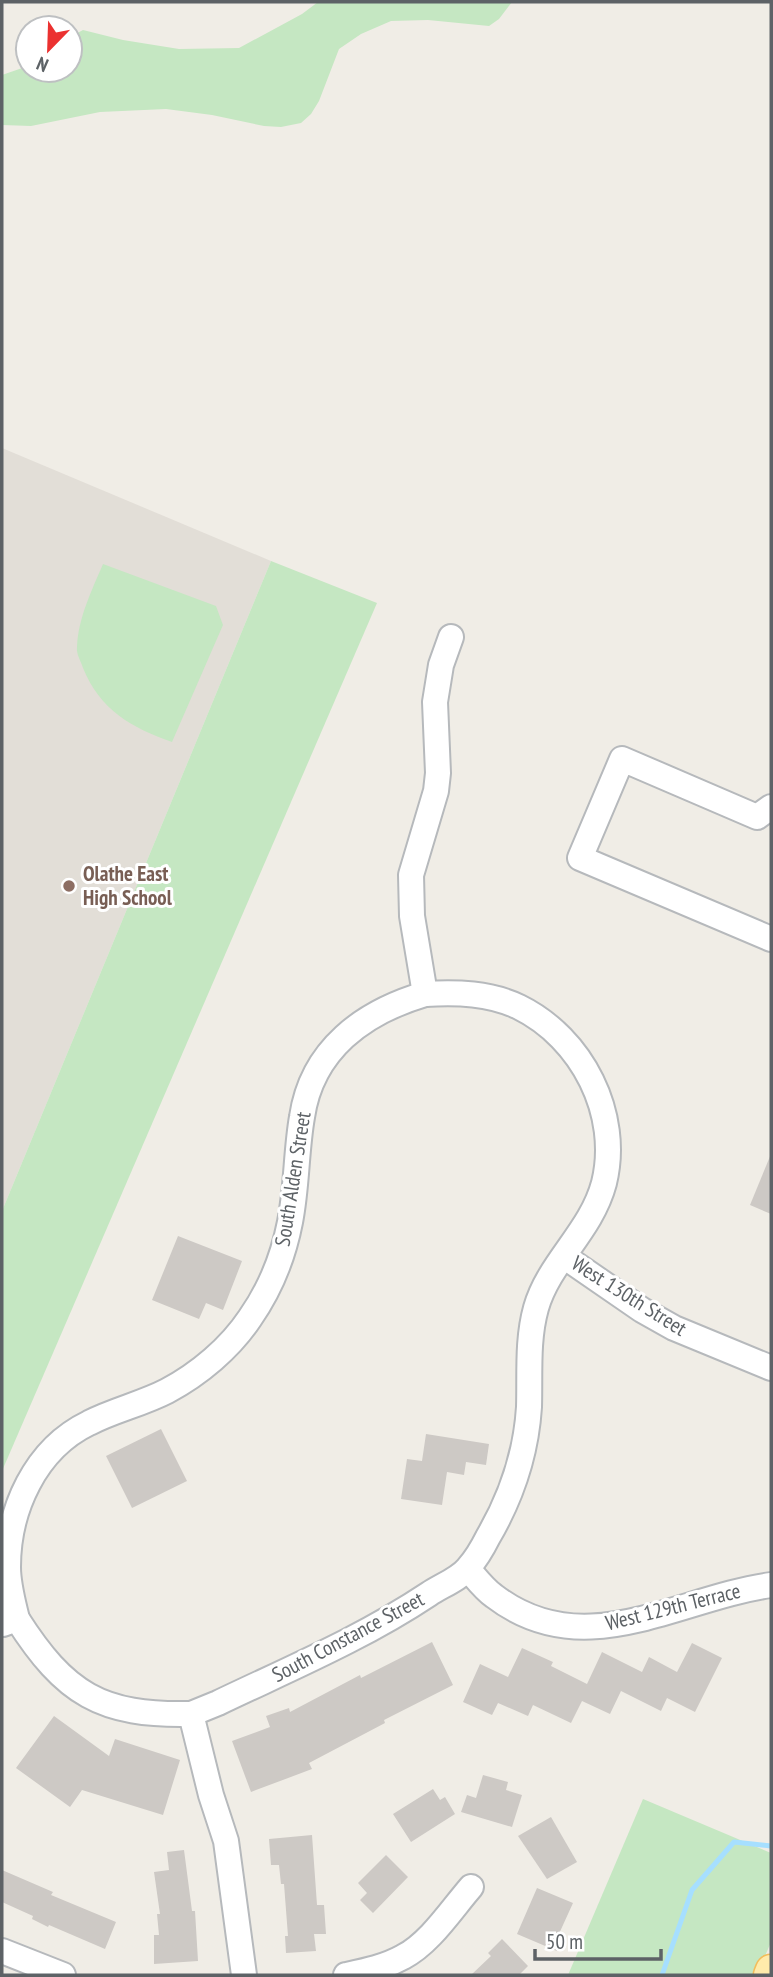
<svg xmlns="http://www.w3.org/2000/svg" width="773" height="1977" viewBox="0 0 773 1977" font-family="'PT Sans Narrow',sans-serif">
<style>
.education{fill:#e2ded7}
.green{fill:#c5e7c2}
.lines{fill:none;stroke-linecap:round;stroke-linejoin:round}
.stream{stroke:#a6dfff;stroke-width:5}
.building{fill:#cdc9c5}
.minor-casing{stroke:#b6b9bc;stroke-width:28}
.major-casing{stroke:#f3bd5b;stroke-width:33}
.minor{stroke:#fff;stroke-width:24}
.major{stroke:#ffebab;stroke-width:30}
.education-dot{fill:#8d6e63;stroke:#fff;stroke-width:2.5}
.labels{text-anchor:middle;stroke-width:6;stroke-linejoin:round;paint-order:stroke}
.education-label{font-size:21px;font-weight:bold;fill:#785e54;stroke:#fff;text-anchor:start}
.street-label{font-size:21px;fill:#5d6266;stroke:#fff}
</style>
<rect width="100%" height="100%" fill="#f0ede6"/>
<!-- education -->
<polygon class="education" points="2,448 271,561 2,1211"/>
<!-- green -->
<g class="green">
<polygon points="318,2 512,2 499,19 489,26 428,20 391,21 361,34 339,49 319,101 311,114 301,123 281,127 264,126 212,115 166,109 100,112 31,126 2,125 2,75 28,66 28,70 70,70 70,37 83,30 123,40 179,49 239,48 302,14"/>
<polygon points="271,561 377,603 2,1471 2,1211"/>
<path d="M 103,564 L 216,606 L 223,625 L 172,742 C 132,728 100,710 83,668 C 81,661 76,654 77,647 C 78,618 92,590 103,564 Z"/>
<polygon points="643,1799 771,1853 771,1942 757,1975 568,1975"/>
</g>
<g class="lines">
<!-- stream -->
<polyline class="stream" points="662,1975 692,1890 734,1842 771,1846"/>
</g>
<!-- building -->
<g class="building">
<polygon points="771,1154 771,1214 750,1205"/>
<polygon points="178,1236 242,1261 223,1310 206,1303 199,1319 152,1300"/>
<polygon points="161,1429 187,1481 132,1508 106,1456"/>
<polygon points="426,1434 489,1444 486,1465 466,1462 464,1475 447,1472 442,1505 401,1499 407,1459 422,1461"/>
<polygon points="432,1642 453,1685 384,1720 385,1723 309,1763 312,1769 251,1792 232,1741 270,1727 266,1716 289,1708 290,1712 360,1675 361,1678"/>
<polygon points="692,1643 722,1658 695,1712 667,1698 661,1711 621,1691 610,1714 582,1701 571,1723 533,1705 528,1716 498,1703 492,1715 463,1702 480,1664 508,1677 522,1648 553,1662 551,1666 587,1684 602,1652 642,1672 649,1657 677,1672"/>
<polygon points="54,1716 109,1756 115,1739 180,1760 163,1815 82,1790 70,1807 16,1768"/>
<polygon points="483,1775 508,1782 506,1790 522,1795 512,1827 461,1812 467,1795 476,1798"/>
<polygon points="433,1789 440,1800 445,1797 455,1814 411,1842 393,1814"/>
<polygon points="551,1817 577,1862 547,1879 518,1836"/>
<polygon points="312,1835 317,1905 324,1905 326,1934 314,1934 316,1951 286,1953 285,1936 288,1936 284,1884 281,1884 279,1865 271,1865 269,1839"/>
<polygon points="184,1850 192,1911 195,1911 198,1961 154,1964 154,1935 159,1935 157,1914 160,1914 154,1872 169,1870 167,1852"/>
<polygon points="386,1855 408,1877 373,1913 360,1900 367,1893 358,1883"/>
<polygon points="2,1870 53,1892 51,1895 116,1922 105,1949 49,1925 48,1927 32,1919 33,1916 2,1902"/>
<polygon points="537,1888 573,1903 558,1936 563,1939 557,1951 517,1934"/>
<polygon points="502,1939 528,1966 519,1975 471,1975 491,1956 488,1953"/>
</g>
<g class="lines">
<defs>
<g id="minor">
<polyline points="771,807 757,817 622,759 580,858 771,939"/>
<polyline points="565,1257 642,1310 674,1328 771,1368"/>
<path d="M 468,1569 C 476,1578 484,1589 494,1596 C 584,1665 677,1598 771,1585"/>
<path d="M 17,1619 C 13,1602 8,1585 8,1567 C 8,1510 35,1449 89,1423 C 114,1410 142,1404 167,1391 C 199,1374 230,1348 250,1318 C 271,1288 283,1258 290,1222 C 297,1187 296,1151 302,1117 C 312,1049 364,1012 425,994 L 412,916 L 411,875 L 436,791 L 438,773 L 435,702 L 441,665 L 451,637"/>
<path d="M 3,1624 L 17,1619 C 65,1694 101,1716 191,1714"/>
<polyline points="2,1951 63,1975"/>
<path d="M 244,1975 L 226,1841 L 211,1795 L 191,1714 L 218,1703 C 289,1669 363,1638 429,1594 C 441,1586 459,1579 468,1568 C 476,1559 483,1547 488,1537 C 512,1496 526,1455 529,1407 C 530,1374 527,1340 536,1308 C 549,1262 591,1232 604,1183 C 621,1114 582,1038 519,1007 C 490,993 457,992 425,994"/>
<path d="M 346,1975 C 365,1971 385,1967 403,1957 C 430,1943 451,1910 471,1887"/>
</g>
<polyline id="major" points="769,1975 771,1970"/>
</defs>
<!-- minor casing -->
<use href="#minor" class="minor-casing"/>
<!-- major casing -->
<use href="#major" class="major-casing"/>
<!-- minor -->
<use href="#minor" class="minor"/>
<!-- major -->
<use href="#major" class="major"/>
</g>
<!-- markers -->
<circle class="education-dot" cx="69" cy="886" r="7"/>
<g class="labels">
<!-- education labels -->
<g class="education-label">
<text x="83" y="881">Olathe East<tspan x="83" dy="24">High School</tspan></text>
</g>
<!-- street labels -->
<g class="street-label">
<text transform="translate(293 1179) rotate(-81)" y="7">South Alden Street</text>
<text transform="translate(629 1296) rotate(32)" y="7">West 130th Street</text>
<text transform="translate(673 1607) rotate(-14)" y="7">West 129th Terrace</text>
<text transform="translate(348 1637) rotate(-28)" y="7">South Constance Street</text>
</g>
</g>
<!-- border -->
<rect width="773" height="1977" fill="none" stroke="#5d6266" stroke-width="7"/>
<!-- north arrow -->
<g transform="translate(49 49) rotate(203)"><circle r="33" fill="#ffffff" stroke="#bec0c2" stroke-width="2"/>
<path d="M0-5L12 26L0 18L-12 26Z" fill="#eb3130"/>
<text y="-10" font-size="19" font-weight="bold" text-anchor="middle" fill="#5d6266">N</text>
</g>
<!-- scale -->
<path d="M535 1949v10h126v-10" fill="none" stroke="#5d6266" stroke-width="3.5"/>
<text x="546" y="1949" font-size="21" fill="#5d6266" stroke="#ffffff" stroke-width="5" paint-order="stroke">50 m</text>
</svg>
